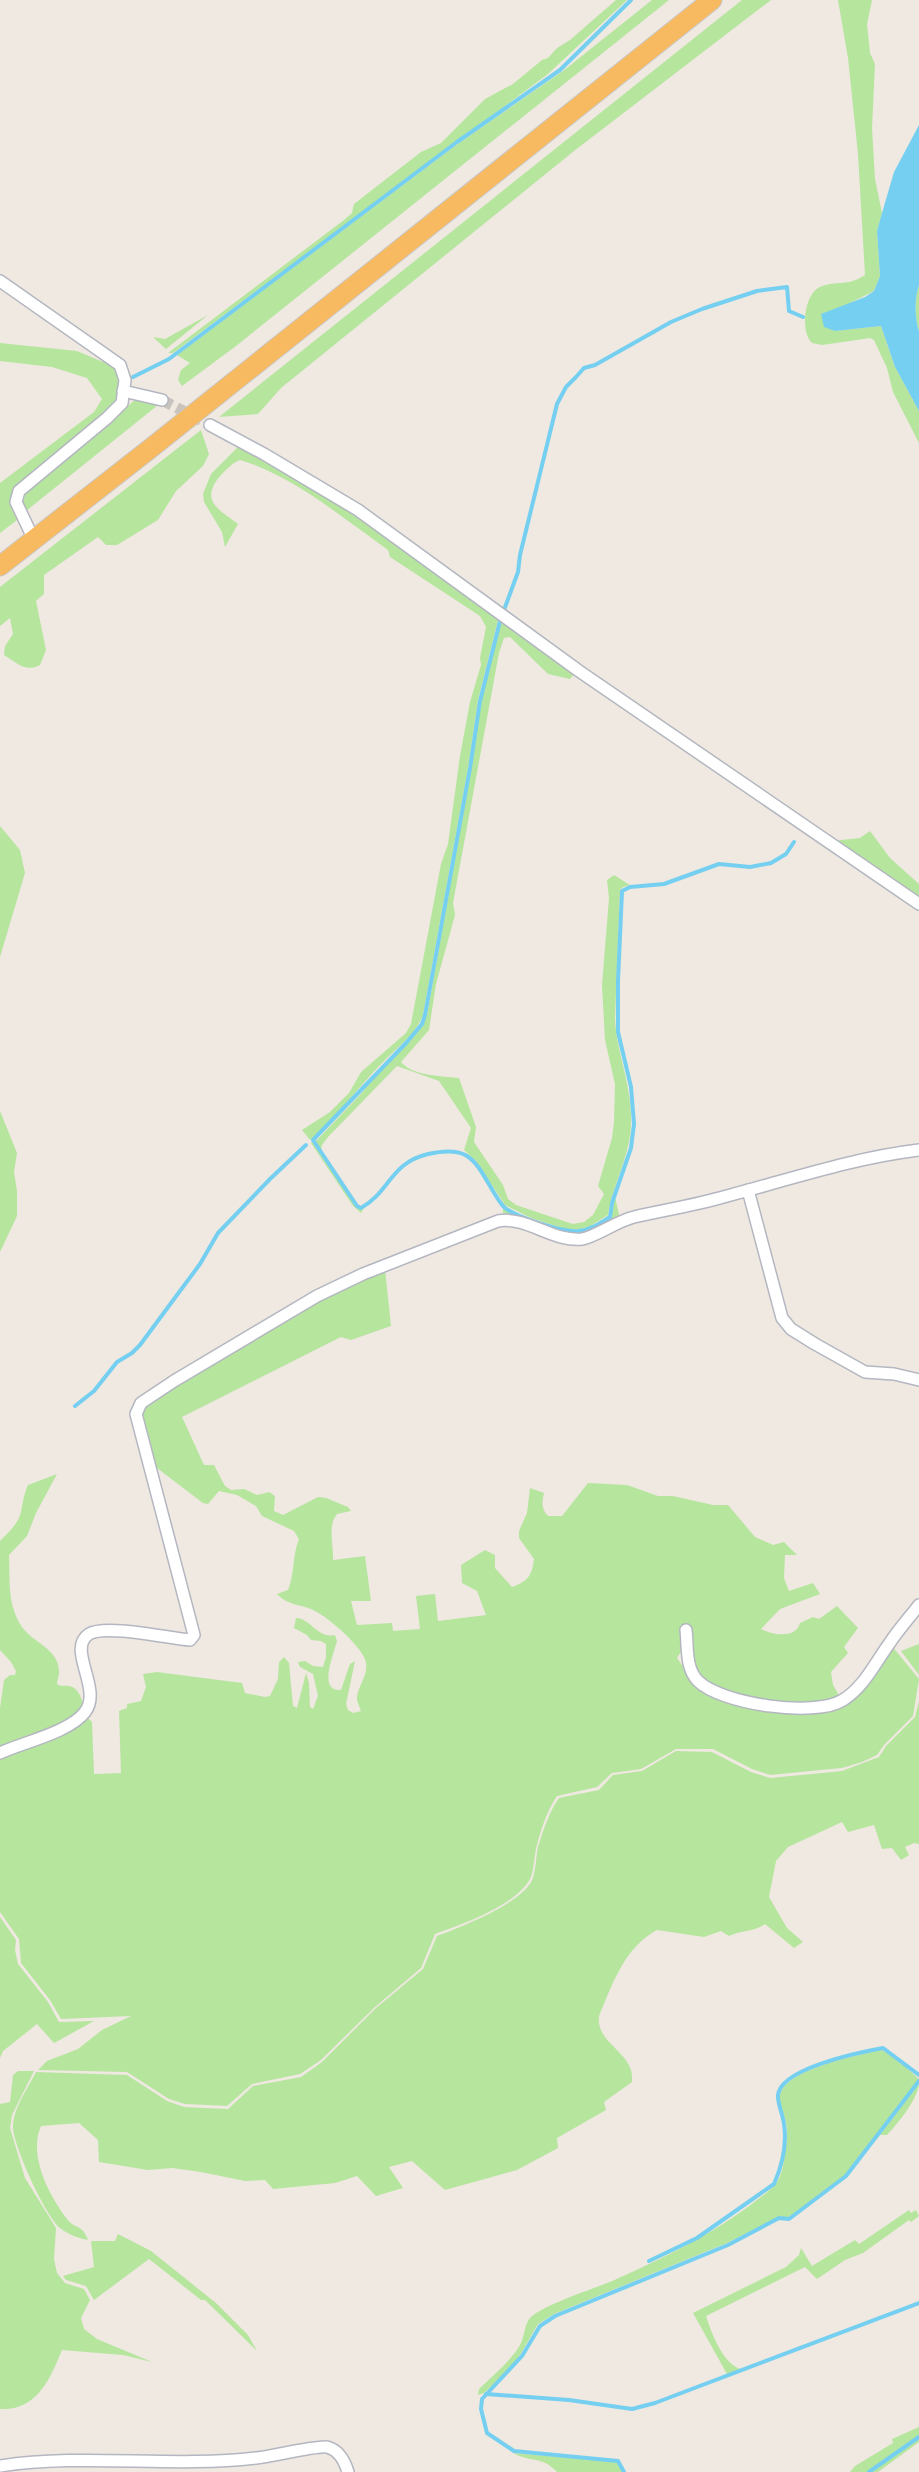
<svg xmlns="http://www.w3.org/2000/svg" width="919" height="2472" viewBox="0 0 919 2472" font-family="Arial,sans-serif">
<style>
.green{fill:#b6e59e}
.water{fill:#75cff0}
.lines{fill:none;stroke-linecap:round;stroke-linejoin:round}
.stream{stroke:#75cff0;stroke-width:4}
.minor-tunnel{stroke:#c8c4bd;stroke-width:11;stroke-dasharray:11 5.5;stroke-linecap:butt}
.minor-casing{stroke:#b4b7c1;stroke-width:14}
.trunk-casing{stroke:#c9c9c9;stroke-width:21}
.minor{stroke:#fff;stroke-width:11}
.trunk{stroke:#f8ba60;stroke-width:19}
</style>
<rect width="100%" height="100%" fill="#efe9e1"/>
<!-- green -->
<g class="green">
<polygon points="616,0 627,0 548,74 173,353 168,353 344,220 352,213 354,204 421,152 441,143 485,99 513,84 542,60 548,58 557,48 570,40"/>
<polygon points="652,0 669,0 236,346 182,386 178,380 181,370 190,363 177,355 459,143 563,71"/>
<polygon points="742,0 771,0 574,151 281,388 258,414 219,417"/>
<path d="M 838,0 L 872,0 L 867,24 L 870,53 L 875,64 L 872,128 L 875,179 L 882,213 L 877,231 L 880,276 L 874,291 L 850,303 L 835,331 L 881,326 L 895,367 L 919,411 L 919,443 L 893,392 L 887,368 L 874,340 L 870,338 L 822,345 L 812,343 C 800,332 804,294 820,287 C 837,280 847,287 865,275 L 858,154 L 848,58 Z"/>
<path d="M 919,285 L 919,332 C 915,318 914,300 919,285 Z"/>
<polygon points="208,315 166,349 153,337 165,339"/>
<path d="M 0,343 L 77,351 L 103,362 L 107,358 C 125,374 122,388 112,408 L 13,496 L 11,507 L 17,520 L 0,533 L 0,483 L 94,412 L 102,399 L 87,378 L 52,367 L 0,361 Z"/>
<polygon points="135,400 152,401 158,405 26,511 22,503 27,491"/>
<path d="M 201,430 L 209,454 L 203,466 L 176,491 L 158,520 L 117,545 L 106,545 L 98,537 L 44,575 L 44,594 L 36,601 L 46,650 L 40,665 C 25,673 16,662 4,655 L 5,646 L 13,634 L 10,618 L 0,626 L 0,587 Z"/>
<path d="M 240,445 L 353,512 L 498,620 L 478,700 L 468,768 L 423,1015 C 416,1034 400,1045 386,1059 C 363,1082 343,1108 320,1132 L 310,1140 L 302,1130 L 330,1112 L 349,1093 L 361,1072 L 406,1033 L 411,1024 L 441,864 L 448,844 L 460,756 L 470,702 L 481,665 L 480,658 L 486,627 L 480,616 L 390,557 L 388,550 C 343,518 293,476 240,460 C 232,463 227,469 221,475 C 199,500 218,509 238,524 L 225,547 L 222,532 L 204,502 L 203,494 L 211,474 Z"/>
<path d="M 504,621 L 575,673 L 570,679 L 548,674 L 510,637 L 504,638 L 499,653 L 453,903 L 455,915 L 436,984 L 429,1030 L 401,1062 C 413,1076 441,1076 459,1078 L 476,1127 L 474,1142 L 503,1185 L 508,1199 L 516,1205 L 573,1224 L 584,1222 L 593,1215 L 604,1194 L 598,1186 L 612,1138 L 614,1122 L 615,1084 L 605,1040 L 602,985 L 609,898 L 607,880 L 614,875 L 630,885 L 623,887 L 620,890 L 615,1019 C 617,1054 632,1086 631,1122 C 631,1155 613,1183 608,1215 L 589,1227 L 579,1229 L 565,1229 L 531,1218 L 505,1205 L 476,1161 L 464,1150 L 471,1128 L 439,1081 L 397,1066 L 328,1137 L 322,1145 L 321,1151 L 315,1142 L 360,1095 L 388,1061 L 408,1043 L 423,1025 L 427,1015 L 471,769 L 481,701 L 499,625 Z"/>
<polygon points="0,826 20,850 25,873 0,957"/>
<polygon points="870,831 890,858 919,884 919,898 832,841 860,838"/>
<polygon points="0,1111 17,1153 14,1172 17,1191 17,1216 0,1252"/>
<polygon points="312,1142 357,1207 364,1208 361,1213 353,1206 311,1143"/>
<path d="M 615,1197 L 620,1219 L 583,1237 L 558,1234 L 511,1217 L 503,1217 L 503,1208 C 525,1219 567,1241 591,1230 C 598,1227 605,1221 611,1217 Z"/>
<path d="M 385,1269 L 391,1326 L 351,1340 L 341,1337 L 182,1417 L 204,1465 L 214,1465 L 225,1486 L 231,1490 L 244,1489 L 257,1495 L 269,1492 L 275,1496 L 274,1511 L 283,1515 L 318,1497 L 326,1498 L 348,1507 L 351,1511 L 337,1514 C 327,1526 334,1547 333,1560 L 365,1556 L 371,1601 L 351,1601 L 357,1625 L 392,1623 L 393,1631 L 420,1629 L 416,1596 L 435,1594 L 438,1621 L 486,1615 L 477,1591 L 462,1583 L 461,1565 L 485,1550 L 495,1555 L 495,1568 L 512,1587 C 528,1581 532,1576 534,1559 L 519,1538 L 519,1531 L 527,1513 L 530,1488 L 544,1493 C 542,1502 541,1508 548,1516 L 562,1516 L 588,1483 L 627,1485 L 658,1496 L 673,1496 L 713,1505 L 728,1505 L 755,1537 L 773,1545 L 784,1542 L 797,1555 L 785,1555 L 784,1578 L 789,1591 L 813,1583 L 820,1594 L 780,1609 L 761,1629 C 773,1635 796,1639 800,1623 L 813,1617 L 819,1619 L 837,1606 L 858,1628 L 844,1647 L 848,1653 L 831,1672 L 833,1685 L 841,1699 C 834,1701 827,1705 819,1706 C 793,1709 714,1700 698,1678 C 687,1664 692,1645 688,1629 L 683,1631 L 683,1648 L 677,1658 L 682,1665 L 687,1665 L 693,1679 L 702,1688 C 743,1701 805,1727 846,1701 C 865,1688 879,1664 891,1645 L 919,1679 L 913,1716 L 884,1745 L 877,1755 L 862,1762 L 842,1768 L 770,1775 L 752,1769 L 713,1749 L 676,1749 L 641,1769 L 612,1773 L 597,1787 L 557,1796 C 547,1811 540,1831 536,1849 C 534,1858 534,1871 530,1879 C 515,1906 463,1924 435,1934 L 421,1968 L 375,2007 L 321,2060 L 300,2074 L 252,2084 L 227,2106 L 185,2104 L 169,2099 L 127,2072 L 38,2070 L 47,2061 L 78,2049 L 102,2030 L 131,2016 L 61,2019 L 50,2000 L 21,1963 L 19,1939 L 0,1912 L 0,1756 L 72,1726 L 85,1715 L 92,1722 L 94,1774 L 121,1773 L 119,1711 L 127,1708 L 127,1704 L 141,1701 L 146,1687 L 143,1674 L 157,1672 L 242,1683 L 245,1693 L 265,1697 L 270,1696 L 278,1679 L 279,1662 L 284,1657 L 289,1663 L 293,1706 L 297,1708 L 306,1673 L 309,1683 L 310,1707 L 313,1709 L 318,1696 L 313,1674 L 300,1667 L 298,1662 L 305,1661 L 313,1666 L 323,1667 L 326,1657 L 326,1644 L 321,1641 L 311,1640 L 307,1635 L 294,1628 L 296,1618 C 310,1618 318,1639 335,1635 L 337,1641 C 334,1654 317,1692 341,1690 L 350,1664 L 355,1661 L 346,1704 L 348,1710 L 353,1713 L 361,1711 C 360,1707 356,1701 357,1696 C 359,1685 368,1675 366,1663 C 365,1649 328,1617 315,1611 C 302,1604 288,1606 277,1594 L 288,1590 C 295,1573 292,1556 299,1539 L 294,1531 L 262,1516 L 256,1506 L 237,1495 L 219,1491 L 208,1504 L 203,1503 L 153,1465 L 148,1458 L 140,1413 L 147,1402 C 225,1355 300,1301 385,1269 Z"/>
<path d="M 57,1474 L 36,1513 L 27,1536 L 9,1555 C 10,1579 7,1605 22,1627 C 33,1643 60,1649 59,1673 C 59,1677 57,1680 57,1684 C 62,1687 64,1685 69,1686 C 79,1688 81,1698 84,1706 L 75,1718 L 0,1750 L 0,1708 L 4,1680 L 10,1675 L 15,1675 L 16,1671 L 11,1662 L 0,1650 L 0,1541 C 9,1532 18,1524 21,1512 C 23,1502 24,1494 28,1485 Z"/>
<polygon points="919,1644 919,1675 901,1651"/>
<path d="M 919,1701 L 919,1844 L 914,1843 L 905,1847 L 909,1855 L 901,1860 L 892,1848 L 882,1849 L 874,1825 L 848,1832 L 842,1822 L 788,1847 L 776,1861 L 769,1897 L 787,1928 L 803,1942 L 794,1948 L 765,1924 C 754,1932 741,1930 729,1936 L 721,1931 L 704,1937 L 657,1930 C 624,1948 613,1983 599,2016 C 596,2040 624,2049 631,2070 C 632,2073 632,2078 632,2082 L 604,2102 L 606,2110 L 557,2138 L 558,2148 L 517,2170 L 445,2190 L 412,2161 L 389,2167 L 403,2188 L 376,2196 L 357,2176 L 335,2183 L 273,2189 L 265,2180 L 245,2181 L 201,2172 L 172,2168 L 148,2170 L 99,2162 L 98,2140 L 79,2123 L 41,2126 C 28,2155 49,2195 67,2219 C 75,2230 82,2223 88,2240 C 78,2238 69,2235 60,2228 C 45,2215 15,2149 13,2129 C 12,2110 28,2088 36,2072 L 127,2075 L 167,2101 L 184,2107 L 228,2109 L 253,2086 L 301,2077 L 322,2062 L 376,2008 L 423,1969 L 437,1936 C 461,1927 524,1903 533,1878 C 536,1868 536,1857 538,1847 C 543,1831 549,1812 559,1798 L 599,1790 L 613,1775 L 642,1771 L 676,1751 L 712,1752 L 751,1772 L 770,1778 L 842,1771 L 879,1757 L 886,1746 L 915,1717 Z"/>
<polygon points="0,1917 16,1940 15,1950 18,1964 48,2002 59,2022 94,2021 54,2043 37,2024 3,2051 0,2058"/>
<path d="M 882,2050 L 897,2059 L 919,2079 L 845,2175 L 789,2217 L 779,2217 L 727,2243 L 554,2314 L 538,2324 L 520,2355 L 508,2371 L 484,2393 L 478,2395 L 479,2389 C 493,2375 510,2362 520,2345 C 525,2336 524,2324 531,2317 C 546,2304 590,2290 610,2282 C 667,2257 726,2228 773,2187 C 780,2180 783,2169 784,2159 C 786,2147 788,2134 786,2122 C 784,2114 779,2104 780,2096 C 782,2070 861,2054 882,2050 Z"/>
<path d="M 18,2071 L 34,2071 L 12,2115 L 10,2128 L 25,2178 L 56,2228 L 54,2259 L 57,2273 L 65,2283 L 84,2289 L 90,2300 L 81,2318 L 84,2329 L 97,2339 L 152,2362 L 123,2355 L 62,2350 C 50,2379 37,2411 0,2409 L 0,2104 L 10,2102 L 13,2075 Z"/>
<path d="M 919,2082 C 919,2098 898,2123 887,2135 L 880,2135 Z"/>
<path d="M 909,2210 L 911,2213 L 916,2210 L 919,2216 L 911,2222 L 909,2220 L 863,2253 L 845,2260 L 817,2279 L 805,2267 L 706,2316 C 712,2334 722,2362 740,2369 L 727,2374 L 693,2313 L 786,2267 L 799,2255 L 801,2248 L 812,2266 L 855,2240 L 859,2244 Z"/>
<polygon points="118,2234 151,2251 216,2303 248,2335 257,2351 205,2300 201,2300 149,2259 94,2300 86,2286 66,2280 63,2276 94,2267 91,2241 115,2241"/>
<polygon points="919,2427 919,2436 869,2472 850,2472 855,2466 893,2443 892,2439"/>
<polygon points="919,2439 919,2442 878,2472 871,2472"/>
<path d="M 513,2453 L 617,2462 L 622,2472 L 557,2472 C 541,2455 531,2463 513,2453 Z"/>
</g>
<!-- water -->
<path class="water" d="M 919,125 L 919,285 C 914,300 915,318 919,332 L 919,411 L 895,367 L 881,326 L 835,331 L 824,327 L 821,314 L 865,297 L 874,291 L 880,276 L 877,231 L 882,213 L 894,172 Z"/>
<g class="lines">
<!-- stream -->
<g class="stream">
<polyline points="133,377 169,359 457,142 560,70 631,0"/>
<polyline points="504,610 518,572 520,555 557,404 566,387 576,377 584,368 595,365 671,322 702,309 757,291 787,287 789,311 803,317"/>
<path d="M 500,621 L 480,701 L 470,768 L 425,1015 L 422,1024 L 407,1042 L 313,1140 L 357,1206 L 361,1208 C 390,1192 390,1163 428,1154 C 469,1145 474,1159 493,1191 C 496,1196 500,1203 504,1207 C 515,1217 564,1233 579,1231 C 591,1230 600,1223 610,1217 L 612,1203 L 631,1148 L 634,1124 L 631,1087 L 618,1032 L 618,981 L 622,891 L 630,887 L 664,884 L 719,864 L 750,867 L 771,863 L 786,854 L 794,842"/>
<polyline points="75,1406 94,1391 117,1362 132,1353 140,1345 200,1264 218,1233 270,1179 306,1145"/>
<path d="M 649,2261 L 697,2238 L 774,2184 C 782,2166 787,2144 784,2124 C 783,2116 779,2107 778,2098 C 775,2069 861,2052 883,2048 L 919,2075"/>
<polyline points="486,2394 569,2400 632,2409 655,2403 919,2303"/>
<polyline points="624,2472 618,2461 514,2451 487,2433 481,2409 482,2399 522,2356 540,2326 555,2316 728,2245 779,2218 789,2219 846,2176 919,2081"/>
<polyline points="869,2472 919,2437"/>
</g>
<!-- minor-tunnel -->
<polyline class="minor-tunnel" points="162,400 210,425"/>
<defs>
<g id="minor">
<polyline points="0,281 120,365 125,380 122,403 107,418 19,491 16,502 34,540"/>
<polyline points="123,391 162,400"/>
<polyline points="210,425 264,454 358,510 579,671 919,904"/>
<polyline points="748,1190 782,1318 791,1329 815,1344 865,1372 894,1374 919,1380"/>
<path d="M 686,1630 C 688,1646 685,1668 698,1681 C 721,1704 815,1718 843,1700 C 864,1687 875,1663 889,1644 C 898,1630 909,1618 919,1605"/>
<path d="M 0,1753 C 24,1742 70,1732 85,1712 C 103,1689 66,1649 89,1634 C 105,1624 168,1638 190,1640 L 194,1635 L 136,1414 L 141,1403 L 174,1381 L 317,1296 L 363,1274 L 498,1221 C 527,1216 552,1242 582,1239 C 595,1237 617,1221 634,1217 C 665,1210 696,1205 727,1196 C 791,1179 853,1158 919,1150"/>
<path d="M 0,2466 C 85,2453 170,2468 256,2458 C 270,2457 317,2445 327,2447 C 339,2450 345,2462 348,2472"/>
</g>
<polyline id="trunk" points="0,566 151,448 712,0"/>
</defs>
<!-- minor casing -->
<use href="#minor" class="minor-casing"/>
<!-- trunk casing -->
<use href="#trunk" class="trunk-casing"/>
<!-- minor -->
<use href="#minor" class="minor"/>
<!-- trunk -->
<use href="#trunk" class="trunk"/>
</g>
</svg>
